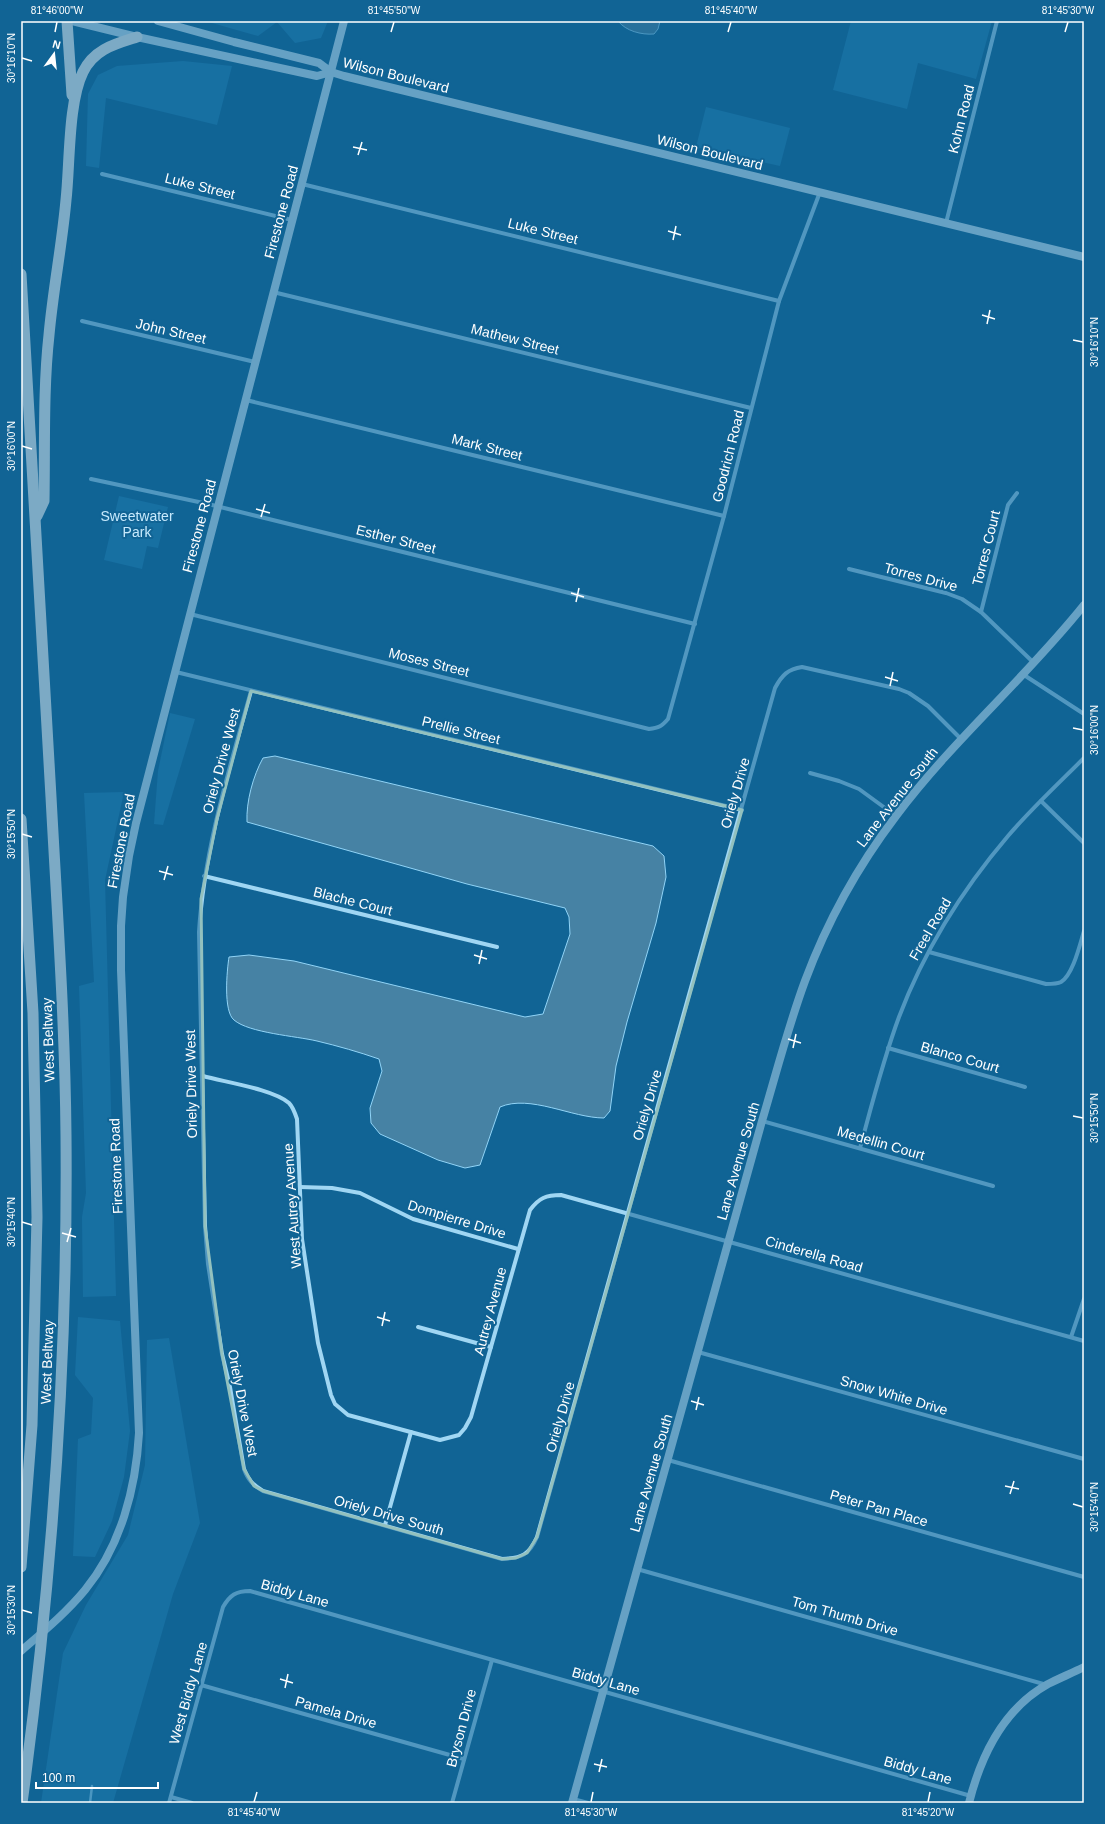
<svg xmlns="http://www.w3.org/2000/svg" width="1105" height="1824" viewBox="0 0 1105 1824" font-family="Arial,sans-serif">
<style>
.green{fill:#207eb2}
.water{fill:#4682a4;stroke:#91d4f7}
.lines{fill:none;stroke-linecap:round;stroke-linejoin:round}
.stream{stroke:#91d4f7;stroke-width:2.5}
.street{stroke:#a0d6f3;stroke-width:4}
.secondary{stroke:#cfecfd;stroke-width:8}
.highway{stroke:#fff;stroke-width:11}
.marked{fill:none;stroke:#93c1be;stroke-width:3;stroke-linejoin:round}
.ticks{fill:none;stroke:#fff;stroke-width:1.5}
.labels{text-anchor:middle;stroke-width:4;stroke-linejoin:round;paint-order:stroke}
.street-label{font-size:14px;fill:#fff;stroke:#116495}
.park-label{font-size:14px;fill:#c7eafd;stroke:#116495}
.neatline{fill:none;stroke:#fff;stroke-width:1.5}
.ticks-label{font-size:10px;text-anchor:middle;fill:#fff}
</style>
<rect width="100%" height="100%" fill="#116495"/>
<!-- green -->
<g class="green">
<polygon points="205,21 328,21 321,38 295,43 277,22 258,36"/>
<polygon points="851,21 992,21 976,79 918,63 907,109 833,90"/>
<polygon points="183,61 232,66 217,125 106,98 99,168 86,166 88,94 98,75 117,66"/>
<polygon points="706,107 790,128 780,166 696,147"/>
<polygon points="119,496 168,507 158,548 147,546 142,569 104,560"/>
<polygon points="170,713 195,719 163,825 154,824 158,771"/>
<polygon points="124,792 105,880 116,1296 83,1297 82,1217 86,1193 79,986 94,982 84,793"/>
<polygon points="78,1317 120,1321 130,1431 124,1477 112,1521 95,1557 73,1556 78,1439 91,1434 93,1398 75,1375"/>
<polygon points="169,1338 200,1523 173,1594 113,1803 41,1803 63,1653 86,1605 128,1535 145,1465 147,1340"/>
</g>
<!-- water -->
<g class="water">
<path d="M 618,21 L 660,21 L 658,29 L 654,34 C 641,35 626,31 618,21 Z"/>
<path d="M 275,756 L 653,846 L 664,856 L 666,877 L 656,923 L 627,1022 L 616,1066 L 610,1111 L 604,1118 C 572,1118 530,1094 500,1107 L 480,1165 L 465,1168 L 438,1160 L 380,1134 L 371,1123 L 370,1108 L 382,1071 L 379,1059 C 359,1052 338,1046 317,1041 C 296,1036 249,1033 234,1020 C 223,1011 227,970 229,957 L 249,955 L 294,961 L 525,1017 L 543,1014 L 570,934 L 569,917 L 565,908 L 467,884 L 247,822 C 246,802 253,776 263,758 Z"/>
</g>
<g class="lines">
<!-- stream -->
<polyline class="stream" points="90,1803 92,1786"/>
<!-- street -->
<g class="street">
<polyline points="102,174 292,220"/>
<polyline points="302,184 779,301"/>
<polyline points="946,223 997,21"/>
<polyline points="273,292 751,408"/>
<polyline points="82,321 255,362"/>
<polyline points="246,400 724,516"/>
<polyline points="91,479 208,504 695,624"/>
<polyline points="849,569 946,593 962,599 981,612 1034,663"/>
<polyline points="981,612 1008,505 1017,493"/>
<path d="M 190,614 L 649,729 C 659,728 662,726 668,719 L 724,516 L 779,301 L 820,192"/>
<polyline points="176,672 742,810"/>
<polyline points="1024,675 1084,714"/>
<path d="M 251,691 C 229,770 204,850 199,932 L 205,1226 L 208,1264 L 222,1354 L 230,1387 L 244,1469 C 248,1480 253,1485 263,1491 L 502,1559 C 522,1558 529,1555 537,1537 L 775,688 C 782,675 788,669 802,667 L 899,689 L 909,693 L 928,706 L 961,739"/>
<polyline points="810,773 839,781 859,789 896,816"/>
<polyline points="1041,801 1084,843"/>
<polyline points="204,876 497,947"/>
<path d="M 929,952 L 1046,984 C 1051,984 1057,984 1061,982 C 1073,975 1080,944 1084,931"/>
<polyline points="888,1048 1025,1087"/>
<path d="M 203,1076 C 224,1082 273,1089 289,1103 C 293,1107 295,1113 297,1119 L 302,1239 L 318,1343 L 331,1395 L 335,1404 L 348,1415 L 440,1440 L 459,1435 L 465,1428 L 471,1417 L 530,1210 C 539,1198 546,1195 561,1195 L 1084,1341"/>
<polyline points="762,1121 993,1186"/>
<path d="M 860,1148 C 872,1104 883,1060 899,1017 C 924,951 962,890 1008,836 C 1031,809 1058,784 1084,758"/>
<polyline points="300,1187 332,1188 360,1193 413,1219 518,1249"/>
<polyline points="418,1327 491,1347"/>
<polyline points="1071,1337 1084,1299"/>
<polyline points="698,1352 1084,1459"/>
<polyline points="668,1460 1084,1577"/>
<polyline points="385,1525 411,1432"/>
<polyline points="637,1569 1047,1685"/>
<polyline points="201,1685 464,1759"/>
<polyline points="171,1797 192,1803"/>
<polyline points="573,1799 588,1803"/>
<path d="M 169,1803 L 223,1607 C 230,1595 236,1591 250,1591 L 971,1796"/>
<polyline points="452,1803 492,1660"/>
</g>
<!-- secondary -->
<g class="secondary">
<polyline points="72,21 137,37 317,76 331,72"/>
<polyline points="158,21 234,42 319,63 331,72 344,76 1084,257"/>
<path d="M 21,1651 C 43,1632 66,1613 85,1590 C 121,1546 136,1488 139,1433 L 121,970 L 121,926 L 123,897 L 129,856 L 136,823 L 344,21"/>
<path d="M 572,1803 L 762,1121 C 776,1074 788,1027 805,981 C 827,922 858,866 896,816 C 953,740 1025,679 1084,605"/>
<path d="M 969,1803 C 981,1755 1003,1709 1048,1684 C 1060,1678 1072,1673 1084,1667"/>
</g>
<!-- highway -->
<g class="highway">
<polyline points="67,21 72,95"/>
<path d="M 21,274 C 31,448 42,622 51,797 C 57,909 65,1022 66,1135 C 68,1359 52,1582 22,1803"/>
<path d="M 37,516 L 44,501 C 45,446 43,390 49,335 C 53,290 62,245 66,200 C 70,165 68,102 83,72 C 94,49 115,44 137,37"/>
<polyline points="21,819 33,1013 37,1217 32,1425 21,1567"/>
</g>
</g>
<!-- marked area -->
<path d="M0 0H1105V1824H0ZM 251,691 L 742,810 L 537,1537 L 527,1553 L 516,1558 L 502,1559 L 263,1491 L 254,1486 L 244,1469 L 222,1354 L 205,1226 L 201,899 L 217,819 Z" fill="#116495" fill-opacity=".55" fill-rule="evenodd"/>
<path class="marked" d="M 251,691 L 742,810 L 537,1537 L 527,1553 L 516,1558 L 502,1559 L 263,1491 L 254,1486 L 244,1469 L 222,1354 L 205,1226 L 201,899 L 217,819 Z"/>
<!-- ticks -->
<path class="ticks" d="M 55,32 L 57,22M 391,32 L 394,22M 728,32 L 731,22M 1065,32 L 1068,22M 22,58 L 32,61M 353,147 L 367,150M 358,155 L 362,142M 668,231 L 681,235M 673,240 L 676,226M 982,315 L 995,319M 987,324 L 990,310M 1073,340 L 1083,342M 22,446 L 32,449M 256,509 L 270,513M 261,517 L 265,504M 571,593 L 584,597M 576,602 L 579,588M 885,677 L 898,681M 890,686 L 893,672M 1073,728 L 1083,730M 22,834 L 32,837M 159,871 L 173,875M 164,880 L 168,866M 474,955 L 487,959M 479,964 L 482,950M 788,1039 L 801,1043M 793,1048 L 796,1034M 1073,1116 L 1083,1118M 22,1222 L 32,1225M 62,1233 L 76,1237M 67,1242 L 71,1228M 377,1317 L 390,1321M 382,1326 L 385,1312M 691,1401 L 704,1405M 696,1410 L 699,1397M 1005,1486 L 1019,1489M 1010,1494 L 1014,1481M 1073,1504 L 1083,1507M 22,1610 L 32,1613M 280,1679 L 293,1683M 285,1688 L 288,1674M 594,1764 L 607,1767M 599,1772 L 602,1759M 254,1802 L 257,1792M 591,1802 L 593,1792M 928,1802 L 930,1792"/>
<g class="labels">
<!-- street labels -->
<g class="street-label">
<text transform="translate(396 75) rotate(14)" y="5">Wilson Boulevard</text>
<text transform="translate(961 119) rotate(-76)" y="5">Kohn Road</text>
<text transform="translate(710 152) rotate(14)" y="5">Wilson Boulevard</text>
<text transform="translate(200 186) rotate(14)" y="5">Luke Street</text>
<text transform="translate(281 212) rotate(-75)" y="5">Firestone Road</text>
<text transform="translate(543 231) rotate(14)" y="5">Luke Street</text>
<text transform="translate(171 331) rotate(13)" y="5">John Street</text>
<text transform="translate(515 339) rotate(14)" y="5">Mathew Street</text>
<text transform="translate(487 447) rotate(14)" y="5">Mark Street</text>
<text transform="translate(728 456) rotate(-76)" y="5">Goodrich Road</text>
<text transform="translate(199 526) rotate(-75)" y="5">Firestone Road</text>
<text transform="translate(396 539) rotate(14)" y="5">Esther Street</text>
<text transform="translate(986 548) rotate(-76)" y="5">Torres Court</text>
<text transform="translate(921 577) rotate(15)" y="5">Torres Drive</text>
<text transform="translate(429 662) rotate(14)" y="5">Moses Street</text>
<text transform="translate(461 730) rotate(14)" y="5">Prellie Street</text>
<text transform="translate(221 761) rotate(-75)" y="5">Oriely Drive West</text>
<text transform="translate(735 793) rotate(-74)" y="5">Oriely Drive</text>
<text transform="translate(897 797) rotate(-52)" y="5">Lane Avenue South</text>
<text transform="translate(121 841) rotate(-79)" y="5">Firestone Road</text>
<text transform="translate(353 901) rotate(14)" y="5">Blache Court</text>
<text transform="translate(930 929) rotate(-60)" y="5">Freel Road</text>
<text transform="translate(48 1040) rotate(-92)" y="5">West Beltway</text>
<text transform="translate(960 1057) rotate(16)" y="5">Blanco Court</text>
<text transform="translate(191 1084) rotate(-91)" y="5">Oriely Drive West</text>
<text transform="translate(647 1105) rotate(-74)" y="5">Oriely Drive</text>
<text transform="translate(881 1143) rotate(16)" y="5">Medellin Court</text>
<text transform="translate(738 1161) rotate(-74)" y="5">Lane Avenue South</text>
<text transform="translate(116 1166) rotate(-92)" y="5">Firestone Road</text>
<text transform="translate(292 1206) rotate(-94)" y="5">West Autrey Avenue</text>
<text transform="translate(457 1219) rotate(17)" y="5">Dompierre Drive</text>
<text transform="translate(814 1254) rotate(16)" y="5">Cinderella Road</text>
<text transform="translate(490 1311) rotate(-75)" y="5">Autrey Avenue</text>
<text transform="translate(47 1362) rotate(-88)" y="5">West Beltway</text>
<text transform="translate(894 1395) rotate(16)" y="5">Snow White Drive</text>
<text transform="translate(243 1403) rotate(79)" y="5">Oriely Drive West</text>
<text transform="translate(560 1417) rotate(-74)" y="5">Oriely Drive</text>
<text transform="translate(651 1473) rotate(-74)" y="5">Lane Avenue South</text>
<text transform="translate(879 1508) rotate(16)" y="5">Peter Pan Place</text>
<text transform="translate(389 1515) rotate(16)" y="5">Oriely Drive South</text>
<text transform="translate(295 1593) rotate(16)" y="5">Biddy Lane</text>
<text transform="translate(845 1616) rotate(16)" y="5">Tom Thumb Drive</text>
<text transform="translate(606 1681) rotate(16)" y="5">Biddy Lane</text>
<text transform="translate(188 1693) rotate(-74)" y="5">West Biddy Lane</text>
<text transform="translate(336 1712) rotate(16)" y="5">Pamela Drive</text>
<text transform="translate(461 1728) rotate(-75)" y="5">Bryson Drive</text>
<text transform="translate(918 1770) rotate(16)" y="5">Biddy Lane</text>
</g>
<!-- park labels -->
<g class="park-label">
<text x="137" y="521">Sweetwater<tspan x="137" dy="16">Park</tspan></text>
</g>
</g>
<!-- border -->
<rect width="1105" height="1824" fill="none" stroke="#116495" stroke-width="44"/>
<!-- north arrow -->
<g transform="translate(54 54) rotate(15)" stroke="#116495" stroke-width="3" paint-order="stroke">
<path d="M0-3L7 15L0 10L-7 15Z" fill="#ffffff"/>
<text y="-6" font-size="11" font-weight="bold" text-anchor="middle" fill="#ffffff">N</text>
</g>
<!-- scale -->
<path d="M36 1782v6h122v-6" fill="none" stroke="#ffffff" stroke-width="2"/>
<text x="42" y="1782" font-size="12" fill="#ffffff" stroke="#116495" stroke-width="3" paint-order="stroke">100 m</text>
<rect x="22" y="22" width="1061" height="1780" class="neatline"/>
<g class="ticks-label">
<text x="57" y="14">81°46'00"W</text>
<text x="394" y="14">81°45'50"W</text>
<text x="731" y="14">81°45'40"W</text>
<text x="1068" y="14">81°45'30"W</text>
<text transform="translate(11 58) rotate(-90)" y="4">30°16'10"N</text>
<text transform="translate(1094 342) rotate(-90)" y="4">30°16'10"N</text>
<text transform="translate(11 446) rotate(-90)" y="4">30°16'00"N</text>
<text transform="translate(1094 730) rotate(-90)" y="4">30°16'00"N</text>
<text transform="translate(11 834) rotate(-90)" y="4">30°15'50"N</text>
<text transform="translate(1094 1118) rotate(-90)" y="4">30°15'50"N</text>
<text transform="translate(11 1222) rotate(-90)" y="4">30°15'40"N</text>
<text transform="translate(1094 1507) rotate(-90)" y="4">30°15'40"N</text>
<text transform="translate(11 1610) rotate(-90)" y="4">30°15'30"N</text>
<text x="254" y="1816">81°45'40"W</text>
<text x="591" y="1816">81°45'30"W</text>
<text x="928" y="1816">81°45'20"W</text>
</g>
</svg>
